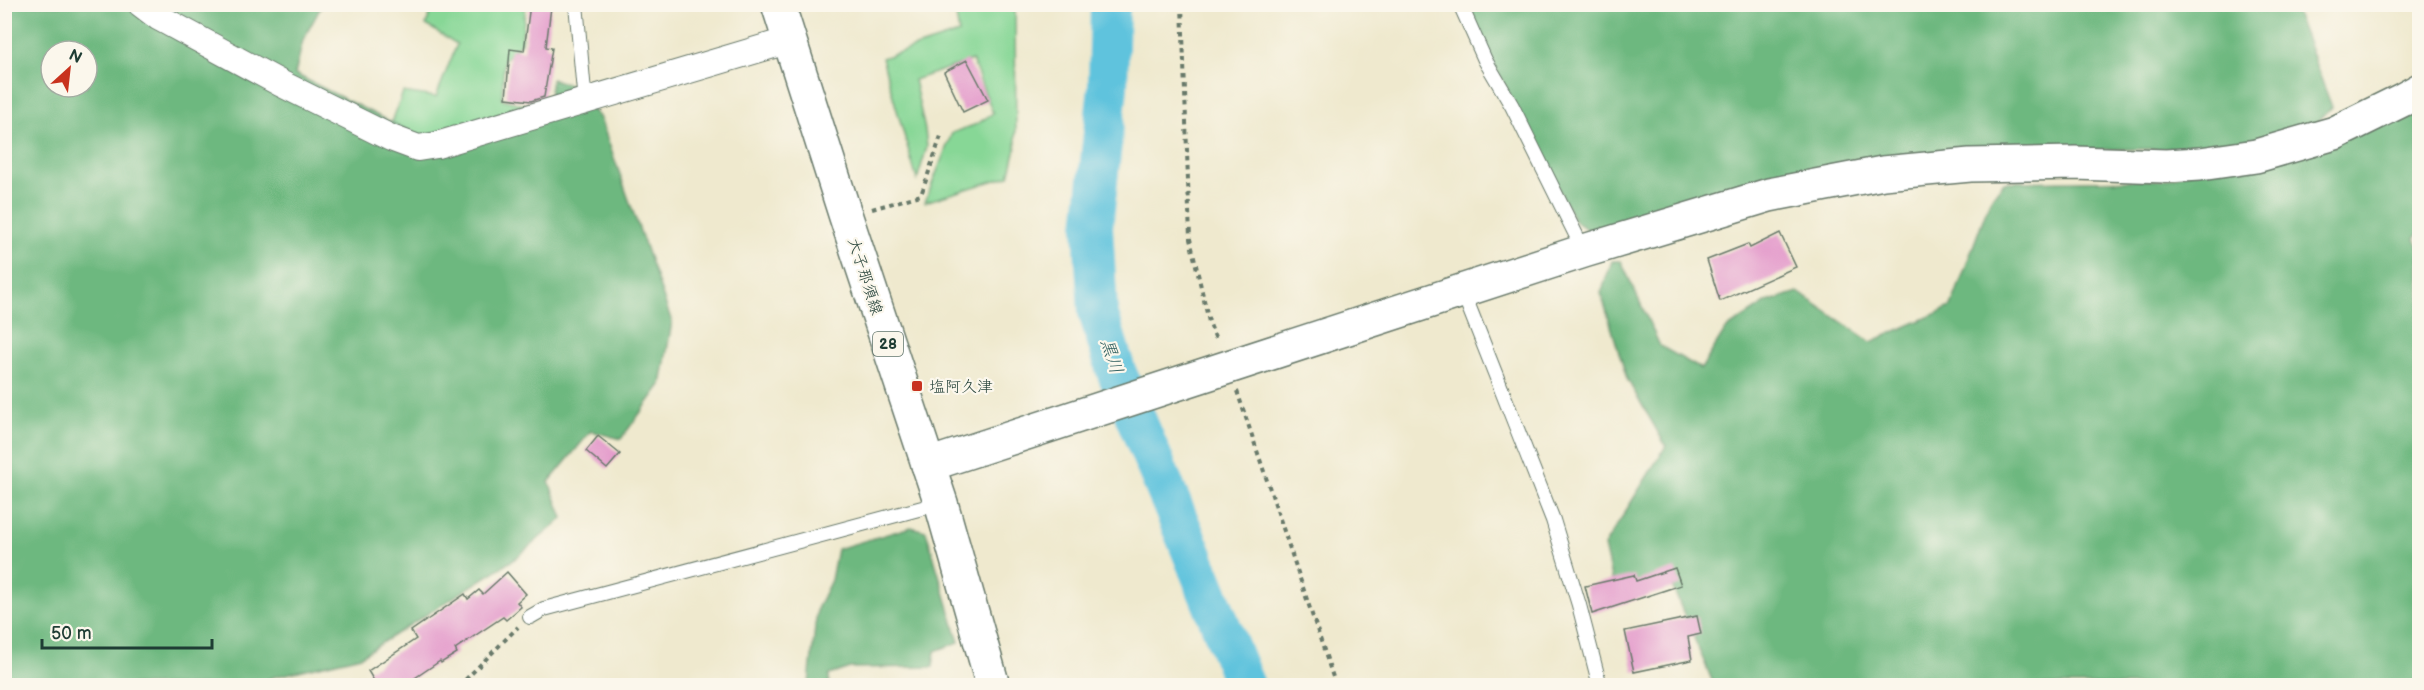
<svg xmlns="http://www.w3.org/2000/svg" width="2424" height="690" viewBox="0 0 2424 690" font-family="'Balsamiq Sans','Klee One',sans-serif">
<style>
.green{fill:#87d796;stroke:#538a65;stroke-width:1.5}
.forest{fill:#6db87f;stroke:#467a5a;stroke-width:1.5;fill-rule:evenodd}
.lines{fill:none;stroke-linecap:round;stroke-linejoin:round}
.river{stroke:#5fc3dd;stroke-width:40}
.building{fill:#e398ca}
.service-casing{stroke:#68796a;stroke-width:16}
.minor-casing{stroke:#68796a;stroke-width:28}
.tertiary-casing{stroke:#68796a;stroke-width:36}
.primary-casing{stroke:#68796a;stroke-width:36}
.path{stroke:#68796a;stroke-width:4;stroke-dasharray:4.5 4.5;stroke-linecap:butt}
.service{stroke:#fff;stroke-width:14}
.minor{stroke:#fff;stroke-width:26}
.tertiary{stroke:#fff;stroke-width:33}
.primary{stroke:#fff;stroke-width:33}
.poi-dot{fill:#c8321e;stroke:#fbf7ec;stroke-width:2}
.labels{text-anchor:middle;stroke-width:4.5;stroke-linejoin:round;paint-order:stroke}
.shield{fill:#fbf7ec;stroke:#61756b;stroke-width:1.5}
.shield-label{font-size:15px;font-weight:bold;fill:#1f3d34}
.street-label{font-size:16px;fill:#1f3d34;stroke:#fbf7ec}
.poi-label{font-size:16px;fill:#1f3d34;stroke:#fbf7ec;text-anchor:start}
.water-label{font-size:18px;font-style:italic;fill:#2f5e5e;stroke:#fbf7ec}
</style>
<rect width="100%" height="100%" fill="#fbf7ec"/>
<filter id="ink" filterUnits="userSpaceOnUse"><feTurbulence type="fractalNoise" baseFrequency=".0167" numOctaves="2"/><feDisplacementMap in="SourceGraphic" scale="12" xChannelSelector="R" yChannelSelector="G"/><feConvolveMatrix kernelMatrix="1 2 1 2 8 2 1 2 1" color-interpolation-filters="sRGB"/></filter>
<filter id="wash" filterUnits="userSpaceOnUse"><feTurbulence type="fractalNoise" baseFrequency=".008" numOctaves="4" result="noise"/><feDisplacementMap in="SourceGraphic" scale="24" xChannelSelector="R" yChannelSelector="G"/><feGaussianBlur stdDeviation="1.35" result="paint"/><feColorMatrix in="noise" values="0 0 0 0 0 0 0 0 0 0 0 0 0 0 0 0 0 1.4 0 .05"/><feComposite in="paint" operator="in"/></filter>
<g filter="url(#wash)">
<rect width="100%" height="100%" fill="#efe9ce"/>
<!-- green -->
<g class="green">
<polygon points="433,5 526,5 521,43 504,60 502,99 536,108 420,137 392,122 403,92 436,97 457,44 426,25"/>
<polygon points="954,5 1015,5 1016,148 1009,176 925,202 952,133 977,124 993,113 972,60 914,80 925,130 927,147 917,180 882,58 959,33"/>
</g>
<!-- forest -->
<g class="forest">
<path d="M 4,5 L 322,5 L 303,40 L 295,74 L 420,137 L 548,105 L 552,79 L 571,85 L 600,118 L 672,322 L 661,385 L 621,439 L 591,431 L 549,482 L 563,518 L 516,558 L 361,656 L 270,678 L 260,685 L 5,685 ZM 51,51 L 87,51 L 87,87 L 51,87 Z"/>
<polygon points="1466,5 2293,5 2332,107 2313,126 2233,148 1966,151 1843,164 1762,181 1597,236 1575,221 1489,55"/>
<polygon points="2419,100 2420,231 2415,238 2420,249 2419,685 1714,685 1670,581 1613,586 1604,546 1666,446 1627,379 1601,293 1612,261 1621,261 1660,346 1701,369 1726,329 1767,302 1798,292 1871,342 1951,307 1990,200 2004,182 2164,180"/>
<polygon points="911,527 926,531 959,642 935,651 933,667 850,668 829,675 829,685 801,685 809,683 817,609 831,580 837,549"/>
</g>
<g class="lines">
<!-- river -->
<polyline class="river" points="1110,4 1108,87 1093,227 1098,312 1116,371 1186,538 1245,686"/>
</g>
<g id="blocks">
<!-- building -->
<g class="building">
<polygon points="530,4 551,7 546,47 552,48 544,97 531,101 506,98 510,49 524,51"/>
<polygon points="967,60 988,100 963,112 944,72"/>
<polygon points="1780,233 1796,267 1720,301 1707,260 1748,244 1750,248"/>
<polygon points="598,436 620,454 607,469 586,451"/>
<polygon points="1675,568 1681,585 1592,614 1585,586 1634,575 1636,581"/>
<polygon points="507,572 526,594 517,602 521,607 506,620 503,617 455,649 457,653 441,663 440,661 403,686 377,686 368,671 416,639 411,631 465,594 468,599 479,590 483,594"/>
<polygon points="1697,616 1701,634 1688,637 1692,660 1634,672 1625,631"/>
</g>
</g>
</g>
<g filter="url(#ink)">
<use href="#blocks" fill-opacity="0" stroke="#68796a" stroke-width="1.5"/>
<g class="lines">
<defs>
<g id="service">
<polyline points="576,4 585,103"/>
<polyline points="1460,4 1485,60 1512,106 1584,251"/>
<polyline points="1463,292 1553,520 1579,605 1600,686"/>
<polyline points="530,617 544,609 941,503"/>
</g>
<polyline id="minor" points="141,4 158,17 280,83 391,138 418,148 437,145 790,40"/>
<polyline id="tertiary" points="928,465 1584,251 1769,195 1883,173 1970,165 2075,163 2166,166 2200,164 2256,156 2335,133 2402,100 2420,90"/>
<polyline id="primary" points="778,4 846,217 941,503 993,686"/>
</defs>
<!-- service casing -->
<use href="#service" class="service-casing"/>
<!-- minor casing -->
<use href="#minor" class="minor-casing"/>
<!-- tertiary casing -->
<use href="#tertiary" class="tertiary-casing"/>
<!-- primary casing -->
<use href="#primary" class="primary-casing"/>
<!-- path -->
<g class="path">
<polyline points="1182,4 1190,239 1209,322 1217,342"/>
<polyline points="872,209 921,195 942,133"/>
<polyline points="1237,391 1336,686"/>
<polyline points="459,686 518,627"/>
</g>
<!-- service -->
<use href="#service" class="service"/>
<!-- minor -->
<use href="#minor" class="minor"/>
<!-- tertiary -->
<use href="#tertiary" class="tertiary"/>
<!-- primary -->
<use href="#primary" class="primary"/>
</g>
</g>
<!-- markers -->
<rect class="poi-dot" x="911" y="380" width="12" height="12" rx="3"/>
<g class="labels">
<!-- shield labels -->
<rect class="shield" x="873" y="332" width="30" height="24" rx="4.5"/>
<g class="shield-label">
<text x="888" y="349">28</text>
</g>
<!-- street labels -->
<g class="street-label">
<text transform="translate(866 276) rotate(72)" y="6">大子那須線</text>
</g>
<!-- poi labels -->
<g class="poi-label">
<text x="929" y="392">塩阿久津</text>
</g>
<!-- water labels -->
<g class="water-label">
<text transform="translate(1112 356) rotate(72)" y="6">黒川</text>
</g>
</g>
<!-- margin -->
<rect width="2424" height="690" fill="none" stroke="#fbf7ec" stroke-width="24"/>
<!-- north arrow -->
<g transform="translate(69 69) rotate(27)"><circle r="28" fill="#fbf7ec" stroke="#a3ada2" stroke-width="1.5"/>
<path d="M0-4.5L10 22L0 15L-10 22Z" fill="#c8321e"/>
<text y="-9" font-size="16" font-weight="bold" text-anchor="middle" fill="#1f3d34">N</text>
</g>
<!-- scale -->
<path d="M42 639v9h170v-9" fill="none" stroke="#1f3d34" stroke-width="3"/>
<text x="51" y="639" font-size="18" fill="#1f3d34" stroke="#fbf7ec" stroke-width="4.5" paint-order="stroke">50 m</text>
</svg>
